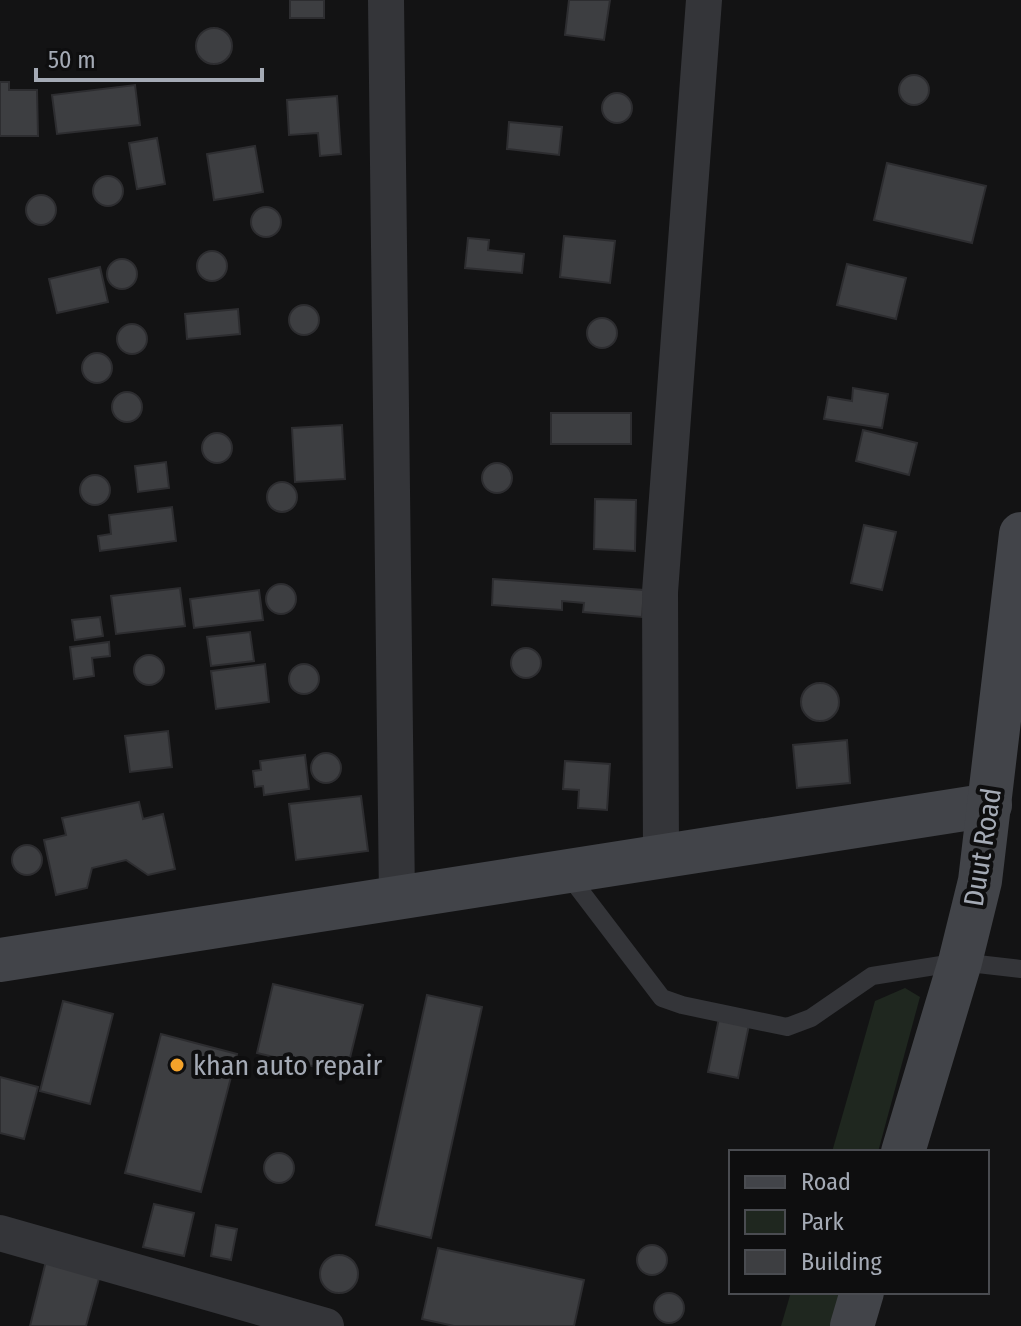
<svg xmlns="http://www.w3.org/2000/svg" width="1021" height="1326" viewBox="0 0 1021 1326" font-family="'Fira Sans Condensed',sans-serif">
<style>
.green{fill:#1f271f}
.building{fill:#3d3e41;stroke:#2d2d30;stroke-width:2}
.lines{fill:none;stroke-linecap:round;stroke-linejoin:round}
.lane{stroke:#343539;stroke-width:18}
.street{stroke:#343539;stroke-width:36}
.secondary{stroke:#424449;stroke-width:44}
.poi-dot{fill:#f5a32a;stroke:#0e0e0f;stroke-width:3}
.labels{text-anchor:middle;stroke-width:8;stroke-linejoin:round;paint-order:stroke}
.street-label{font-size:28px;fill:#a4aab5;stroke:#0e0e0f}
.poi-label{font-size:28px;fill:#a4aab5;stroke:#0e0e0f;text-anchor:start}
</style>
<rect width="100%" height="100%" fill="#131314"/>
<!-- green -->
<g class="green">
<polygon points="905,988 920,997 878,1152 832,1152 875,1001"/>
<polygon points="791,1292 840,1292 831,1326 781,1326"/>
</g>
<!-- building -->
<g class="building">
<rect x="290" y="0" width="34" height="18"/>
<polygon points="569,0 610,0 604,40 565,35"/>
<circle cx="214" cy="46" r="18"/>
<circle cx="914" cy="90" r="15"/>
<polygon points="0,82 9,82 9,90 37,90 38,136 0,136"/>
<polygon points="135,85 140,125 57,134 52,95"/>
<circle cx="617" cy="108" r="15"/>
<polygon points="337,96 341,154 320,156 318,133 289,135 287,100"/>
<polygon points="509,122 562,127 559,155 507,149"/>
<polygon points="157,138 165,184 137,189 129,143"/>
<polygon points="255,146 263,192 214,200 207,154"/>
<polygon points="887,163 986,186 972,243 874,220"/>
<circle cx="108" cy="191" r="15"/>
<circle cx="41" cy="210" r="15"/>
<circle cx="266" cy="222" r="15"/>
<polygon points="564,236 615,241 610,283 560,277"/>
<polygon points="468,238 489,240 488,250 524,254 522,273 465,268"/>
<circle cx="212" cy="266" r="15"/>
<circle cx="122" cy="274" r="15"/>
<polygon points="847,264 906,278 896,319 837,305"/>
<polygon points="100,267 108,302 57,313 49,279"/>
<circle cx="304" cy="320" r="15"/>
<polygon points="238,309 240,334 187,339 185,314"/>
<circle cx="602" cy="333" r="15"/>
<circle cx="132" cy="339" r="15"/>
<circle cx="97" cy="368" r="15"/>
<polygon points="853,388 888,394 882,428 824,419 828,397 852,401"/>
<circle cx="127" cy="407" r="15"/>
<rect x="551" y="413" width="80" height="31"/>
<polygon points="342,425 345,479 295,482 292,428"/>
<polygon points="863,430 917,443 909,475 856,461"/>
<circle cx="217" cy="448" r="15"/>
<polygon points="166,462 169,488 138,492 135,466"/>
<circle cx="497" cy="478" r="15"/>
<circle cx="95" cy="490" r="15"/>
<circle cx="282" cy="497" r="15"/>
<polygon points="595,499 636,500 635,551 594,549"/>
<polygon points="172,507 176,541 100,551 98,536 111,534 109,515"/>
<polygon points="864,525 896,532 882,590 851,583"/>
<polygon points="493,579 644,590 642,617 583,612 584,603 562,601 562,610 492,605"/>
<circle cx="281" cy="599" r="15"/>
<polygon points="180,588 185,626 116,634 111,596"/>
<polygon points="259,590 263,620 194,628 190,599"/>
<polygon points="100,617 103,636 75,640 72,620"/>
<polygon points="250,632 254,661 211,666 207,637"/>
<polygon points="109,642 110,656 92,658 94,676 74,679 70,647"/>
<circle cx="526" cy="663" r="15"/>
<circle cx="149" cy="670" r="15"/>
<polygon points="265,664 269,702 216,709 211,671"/>
<circle cx="304" cy="679" r="15"/>
<circle cx="820" cy="702" r="19"/>
<polygon points="168,731 172,767 130,772 125,736"/>
<polygon points="847,740 850,783 797,788 793,745"/>
<circle cx="326" cy="768" r="15"/>
<polygon points="305,755 309,789 264,795 263,786 255,787 253,771 261,770 260,761"/>
<polygon points="565,761 610,764 607,810 578,808 579,790 563,789"/>
<polygon points="361,796 368,851 296,860 289,804"/>
<polygon points="139,802 143,819 163,814 175,869 148,875 126,860 92,868 87,888 56,895 44,840 66,835 62,818"/>
<circle cx="27" cy="860" r="15"/>
<polygon points="273,984 363,1005 346,1074 257,1053"/>
<polygon points="427,995 482,1007 431,1238 376,1225"/>
<polygon points="63,1001 113,1014 90,1104 40,1091"/>
<polygon points="719,1018 749,1025 738,1078 708,1072"/>
<polygon points="161,1034 237,1054 201,1192 125,1173"/>
<polygon points="0,1077 38,1087 24,1139 0,1133"/>
<circle cx="279" cy="1168" r="15"/>
<polygon points="154,1204 194,1213 184,1256 143,1247"/>
<polygon points="216,1225 237,1229 231,1260 211,1256"/>
<circle cx="652" cy="1260" r="15"/>
<polygon points="438,1248 584,1280 574,1326 454,1326 422,1319"/>
<circle cx="339" cy="1274" r="19"/>
<polygon points="46,1261 100,1275 86,1326 30,1326"/>
<circle cx="669" cy="1308" r="15"/>
</g>
<g class="lines">
<!-- lane -->
<polyline class="lane" points="566,872 662,998 682,1005 787,1027 811,1018 872,976 960,962 1021,969"/>
<!-- street -->
<g class="street">
<polyline points="386,0 397,898"/>
<polyline points="661,855 660,592 704,0"/>
<polyline points="0,1233 326,1326"/>
</g>
<!-- secondary -->
<g class="secondary">
<polyline points="0,960 990,805"/>
<polyline points="903,1152 960,962 980,881 1021,534"/>
<polyline points="852,1326 862,1292"/>
</g>
</g>
<!-- markers -->
<circle class="poi-dot" cx="177" cy="1065" r="8"/>
<g class="labels">
<!-- street labels -->
<g class="street-label">
<text transform="translate(982 847) rotate(-81)" y="10">Duut Road</text>
</g>
<!-- poi labels -->
<g class="poi-label">
<text x="193" y="1075">khan auto repair</text>
</g>
</g>
<!-- legend -->
<rect x="729" y="1150" width="260" height="144" fill="#0e0e0f" stroke="#4a4c51" stroke-width="2"/>
<rect x="745" y="1176" width="40" height="12" fill="#424449" stroke="#4a4c51" stroke-width="2"/>
<text x="801" y="1190" font-size="24" fill="#a4aab5">Road</text>
<rect x="745" y="1210" width="40" height="24" fill="#1f271f" stroke="#4a4c51" stroke-width="2"/>
<text x="801" y="1230" font-size="24" fill="#a4aab5">Park</text>
<rect x="745" y="1250" width="40" height="24" fill="#3d3e41" stroke="#4a4c51" stroke-width="2"/>
<text x="801" y="1270" font-size="24" fill="#a4aab5">Building</text>
<!-- scale -->
<path d="M36 68v12h226v-12" fill="none" stroke="#a4aab5" stroke-width="4"/>
<text x="48" y="68" font-size="24" fill="#a4aab5" stroke="#0e0e0f" stroke-width="6" paint-order="stroke">50 m</text>
</svg>
